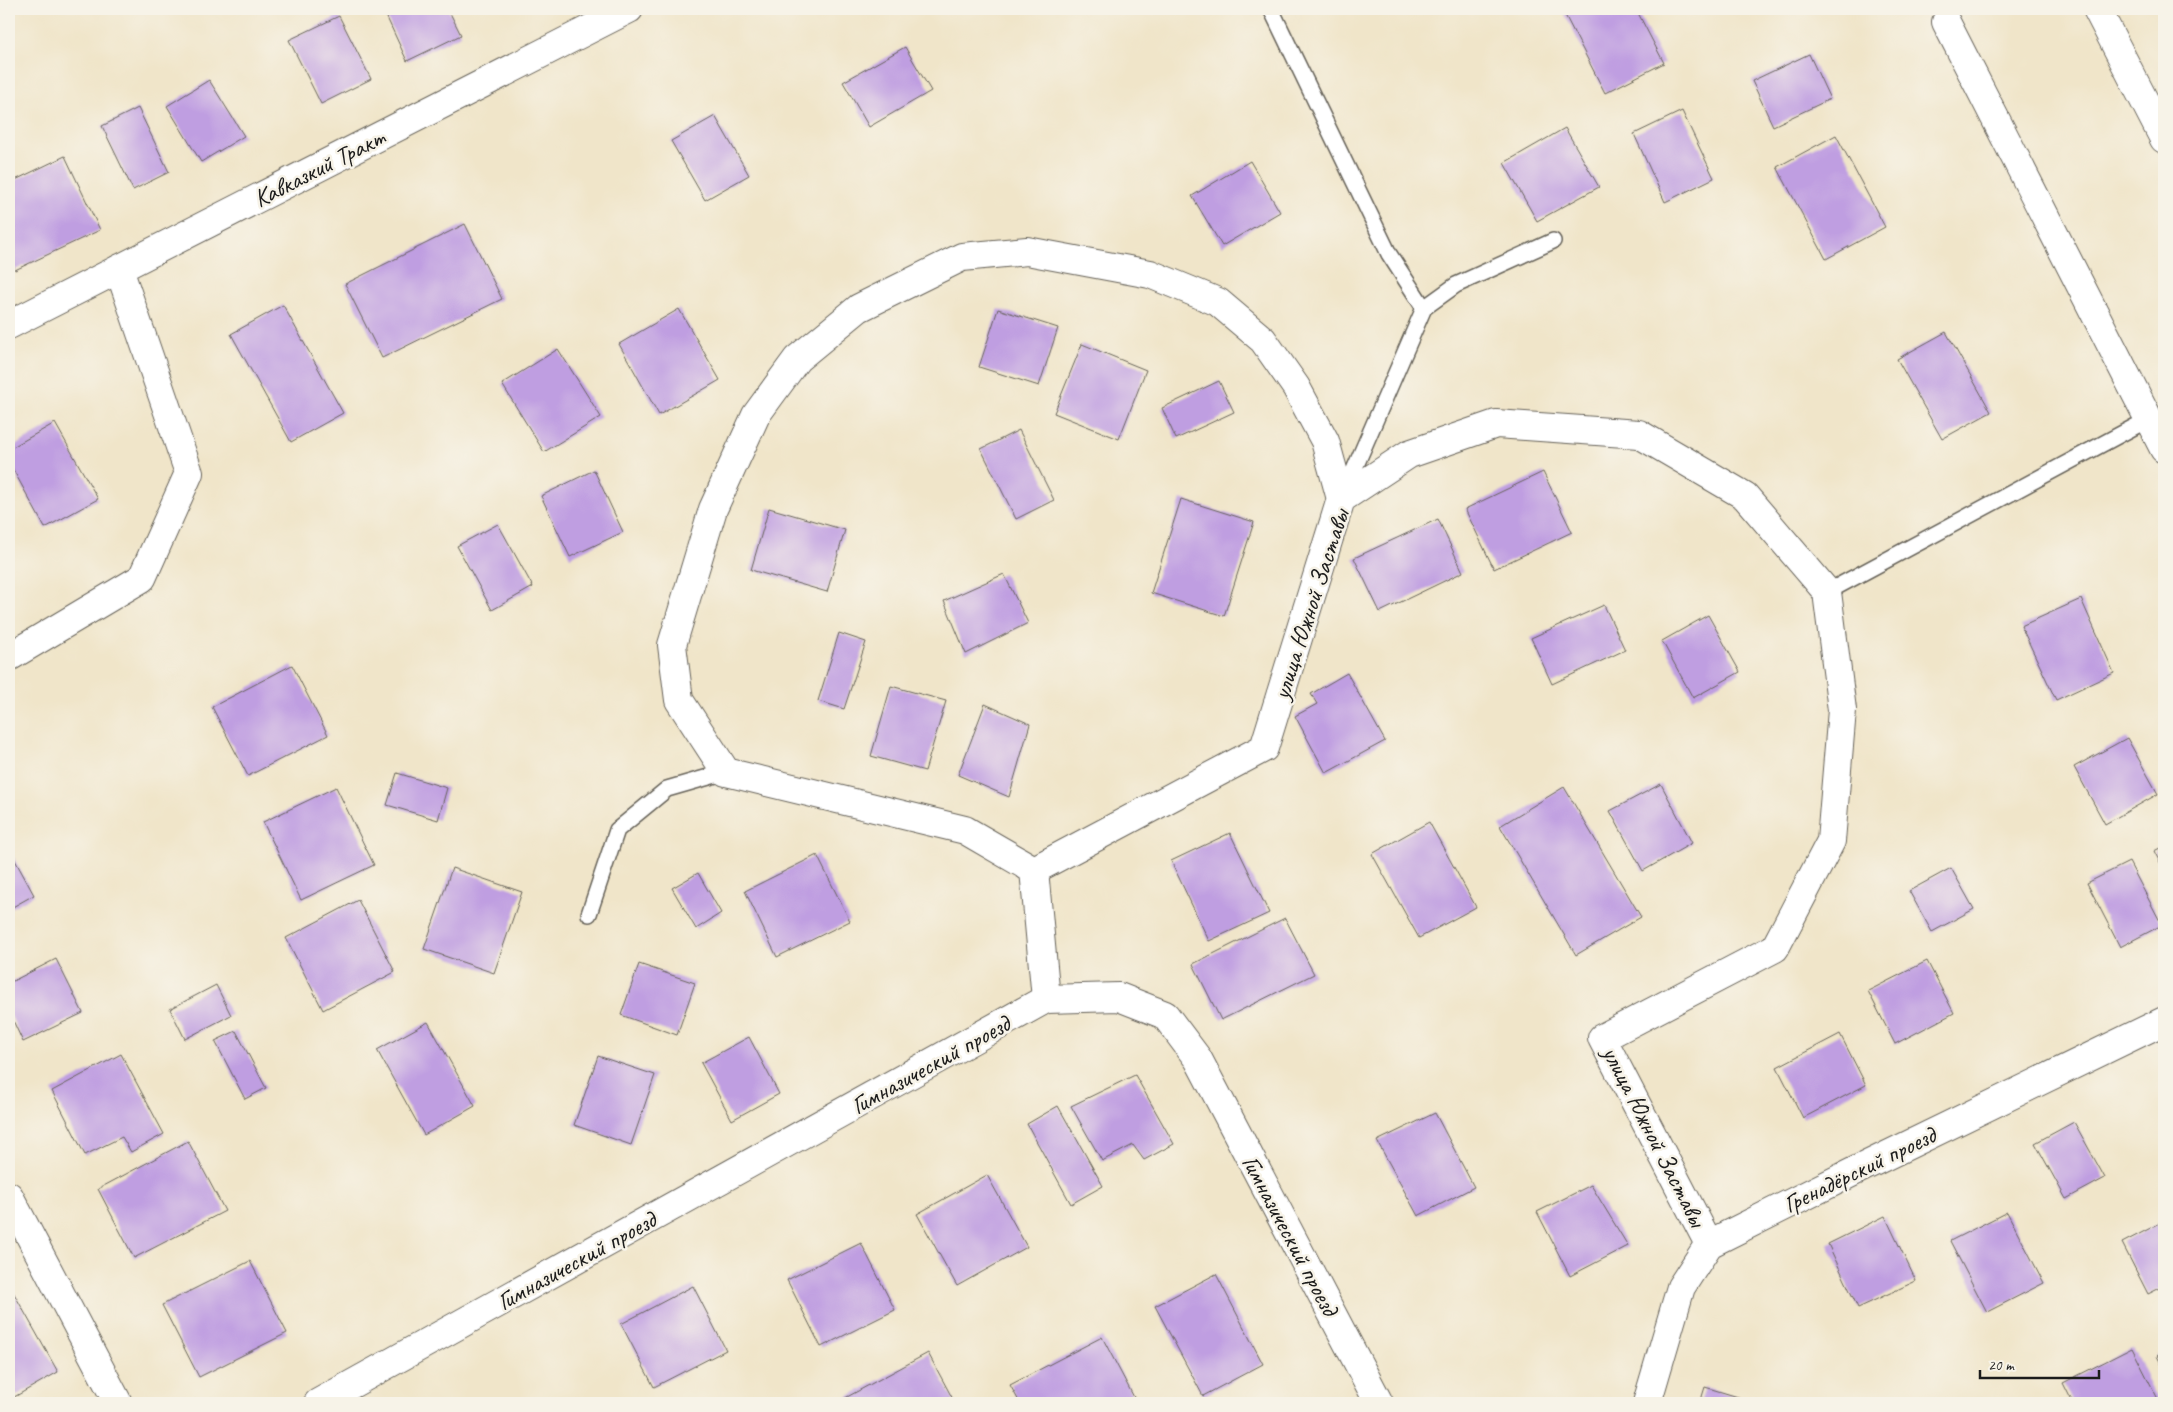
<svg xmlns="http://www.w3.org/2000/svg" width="2173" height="1412" viewBox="0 0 2173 1412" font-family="Caveat,sans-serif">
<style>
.building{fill:#bf9ee1}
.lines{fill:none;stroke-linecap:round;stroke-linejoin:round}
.service-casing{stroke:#666259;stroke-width:18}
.minor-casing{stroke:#666259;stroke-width:30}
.service{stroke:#fff;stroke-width:15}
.minor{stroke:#fff;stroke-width:28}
.labels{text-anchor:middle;stroke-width:5;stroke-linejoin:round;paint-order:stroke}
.street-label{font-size:25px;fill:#1c1c1c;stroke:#f7f3e8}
</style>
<rect width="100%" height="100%" fill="#f7f3e8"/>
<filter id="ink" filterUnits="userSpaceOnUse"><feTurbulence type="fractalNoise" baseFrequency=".02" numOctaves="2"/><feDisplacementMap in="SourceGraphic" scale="10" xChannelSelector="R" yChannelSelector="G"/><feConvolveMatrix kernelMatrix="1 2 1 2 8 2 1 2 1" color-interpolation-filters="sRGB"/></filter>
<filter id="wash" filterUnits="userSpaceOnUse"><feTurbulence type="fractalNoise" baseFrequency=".0096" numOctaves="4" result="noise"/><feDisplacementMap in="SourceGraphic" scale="20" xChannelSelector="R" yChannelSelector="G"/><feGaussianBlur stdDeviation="1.12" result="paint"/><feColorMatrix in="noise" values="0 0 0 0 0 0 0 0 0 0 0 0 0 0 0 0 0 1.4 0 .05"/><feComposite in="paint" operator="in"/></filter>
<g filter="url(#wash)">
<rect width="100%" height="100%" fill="#f0e5c9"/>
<g id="blocks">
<!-- building -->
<g class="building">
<polygon points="383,9 448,9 461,35 407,61"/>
<polygon points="1568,9 1636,9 1664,63 1605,93 1563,11"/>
<polygon points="339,16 371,79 321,104 289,40"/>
<polygon points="905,47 931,91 869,127 843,82"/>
<polygon points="1809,54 1830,99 1773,126 1752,81"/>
<polygon points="209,80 244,136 201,162 167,106"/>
<polygon points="138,108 169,172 133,190 102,126"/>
<polygon points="1682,111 1714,178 1665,202 1634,134"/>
<polygon points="715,116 749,175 705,200 671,141"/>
<polygon points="1565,128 1599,187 1537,221 1504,163"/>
<polygon points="1836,135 1885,227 1826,259 1777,167"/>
<polygon points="65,156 100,230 15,270 9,255 9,183"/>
<polygon points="1250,161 1280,212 1222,246 1192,196"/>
<polygon points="465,224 502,299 382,358 345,284"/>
<polygon points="283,305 343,413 291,442 231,334"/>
<polygon points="679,309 720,380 659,415 619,344"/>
<polygon points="998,309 1058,328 1039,386 979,367"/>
<polygon points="1946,332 1991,412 1942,439 1897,359"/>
<polygon points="1082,344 1146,370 1119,439 1054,413"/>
<polygon points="558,349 601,417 544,452 502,384"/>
<polygon points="1219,381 1234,412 1176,439 1162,408"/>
<polygon points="55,423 98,499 45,528 9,462 9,449"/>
<polygon points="1019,430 1054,500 1016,519 981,449"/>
<polygon points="594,470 623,532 570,557 541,496"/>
<polygon points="1543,472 1572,532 1494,569 1465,509"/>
<polygon points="1181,499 1254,522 1224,616 1151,593"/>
<polygon points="769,508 845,530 827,592 751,570"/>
<polygon points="1438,519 1463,572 1380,612 1354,558"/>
<polygon points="498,524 533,587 492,610 457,546"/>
<polygon points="1004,574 1028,623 966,654 944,601"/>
<polygon points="2081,599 2114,673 2056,700 2021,626"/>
<polygon points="1604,605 1625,650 1552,684 1531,638"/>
<polygon points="1708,615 1740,672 1693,698 1662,641"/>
<polygon points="839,633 866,642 844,709 818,701"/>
<polygon points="292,665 328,735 248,776 212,707"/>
<polygon points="1347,673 1385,741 1326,773 1295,716 1317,704 1311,694"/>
<polygon points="891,686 946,701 925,771 871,756"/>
<polygon points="985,704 1030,724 1009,797 958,775"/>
<polygon points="2127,738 2158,794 2105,824 2074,767"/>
<polygon points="397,773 447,788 438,820 387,805"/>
<polygon points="1661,784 1692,843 1643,871 1610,811"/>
<polygon points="336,787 374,865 301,900 263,822"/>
<polygon points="1564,787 1641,917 1576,955 1500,826"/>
<polygon points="1429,822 1476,907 1419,938 1372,854"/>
<polygon points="1230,833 1269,913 1209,941 1171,861"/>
<polygon points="2164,846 2164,870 2154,851"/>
<polygon points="9,849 34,895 9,909"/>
<polygon points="817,855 850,921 777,957 745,891"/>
<polygon points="2129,862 2162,925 2120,947 2087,883"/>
<polygon points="452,868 522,892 494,973 424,949"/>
<polygon points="1951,868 1974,909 1932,932 1909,891"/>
<polygon points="698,873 721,913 696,929 672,888"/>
<polygon points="358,900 395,972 323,1010 286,938"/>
<polygon points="1285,918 1314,974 1221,1020 1193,964"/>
<polygon points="56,959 83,1013 23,1042 9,1012 9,983"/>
<polygon points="1927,961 1954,1013 1895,1044 1868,991"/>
<polygon points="639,964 695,983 677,1035 621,1015"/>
<polygon points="216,985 231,1015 185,1039 170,1009"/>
<polygon points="428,1022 475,1106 424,1135 377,1050"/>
<polygon points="236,1031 266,1088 245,1099 215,1041"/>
<polygon points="1840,1034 1866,1085 1803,1118 1777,1067"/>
<polygon points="749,1037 779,1094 732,1120 701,1063"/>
<polygon points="121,1054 164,1134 131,1152 122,1137 85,1155 52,1091"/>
<polygon points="598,1056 655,1075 631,1145 574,1125"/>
<polygon points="1135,1075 1174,1144 1144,1160 1133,1145 1102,1161 1071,1106"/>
<polygon points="1058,1106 1103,1186 1071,1204 1027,1124"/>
<polygon points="1435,1113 1474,1187 1418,1216 1377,1141"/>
<polygon points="2074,1122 2105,1178 2066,1199 2035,1143"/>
<polygon points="188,1141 225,1211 134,1258 98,1189"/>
<polygon points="987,1175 1027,1247 957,1286 917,1214"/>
<polygon points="1591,1185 1628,1246 1570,1276 1537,1212"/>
<polygon points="2007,1212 2044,1283 1987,1312 1950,1241"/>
<polygon points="1885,1216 1916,1281 1858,1308 1828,1244"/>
<polygon points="2164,1221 2164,1286 2148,1294 2122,1243"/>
<polygon points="861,1243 895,1310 821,1347 787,1280"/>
<polygon points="250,1261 287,1333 199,1377 162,1305"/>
<polygon points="1216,1274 1263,1364 1203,1396 1155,1306"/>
<polygon points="693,1286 726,1350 654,1387 621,1324"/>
<polygon points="12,1290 58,1372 9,1400 9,1291"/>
<polygon points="1102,1337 1137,1403 1020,1403 1010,1385"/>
<polygon points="2132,1348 2160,1403 2073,1403 2063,1383"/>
<polygon points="2164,1351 2164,1369 2157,1356"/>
<polygon points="928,1353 955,1403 836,1403"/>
<polygon points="1705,1387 1758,1403 1700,1403"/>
</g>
</g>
</g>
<g filter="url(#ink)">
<use href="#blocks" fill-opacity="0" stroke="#666259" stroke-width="1"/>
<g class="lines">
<defs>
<g id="service">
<polyline points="1271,9 1389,254 1424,308"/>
<polyline points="1344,493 1424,308 1456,285 1553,241"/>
<polyline points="1827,592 2149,419"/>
<polyline points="589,914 617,830 667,789 726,772"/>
</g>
<g id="minor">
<polyline points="2097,9 2164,139"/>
<polyline points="1946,22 2164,449"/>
<polyline points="9,325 629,9"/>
<polyline points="9,657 142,578 189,473 119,269"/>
<polyline points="1034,870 965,830 726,772 679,700 672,645 713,509 756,415 797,359 859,308 962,257 1027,251 1150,274 1218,302 1263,340 1296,387 1325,441 1341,499"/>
<polyline points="1046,999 1034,870 1264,748 1341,499 1409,454 1496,424 1639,434 1745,496 1827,592 1842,710 1831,841 1775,948 1602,1038 1709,1244"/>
<polyline points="9,1196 118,1403"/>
<polyline points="318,1403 1046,999 1119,997 1165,1015 1198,1059 1379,1403"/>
<polyline points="1647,1403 1681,1287 1709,1244 1861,1168 2164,1021"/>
</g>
</defs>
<!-- service casing -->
<use href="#service" class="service-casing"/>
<!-- minor casing -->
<use href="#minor" class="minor-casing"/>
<!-- service -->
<use href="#service" class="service"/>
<!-- minor -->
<use href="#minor" class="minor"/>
</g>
</g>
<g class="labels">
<!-- street labels -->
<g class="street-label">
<text transform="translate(319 167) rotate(-27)" y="9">Кавказкий Тракт</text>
<text transform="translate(1310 604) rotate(-72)" y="9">улица Южной Заставы</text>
<text transform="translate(930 1064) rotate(-29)" y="9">Гимназический проезд</text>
<text transform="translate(1655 1136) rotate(63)" y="9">улица Южной Заставы</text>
<text transform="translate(1859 1169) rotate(-26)" y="9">Гренадёрский проезд</text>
<text transform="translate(1291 1235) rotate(62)" y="9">Гимназический проезд</text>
<text transform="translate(576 1260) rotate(-29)" y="9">Гимназический проезд</text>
</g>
</g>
<!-- margin -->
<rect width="2173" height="1412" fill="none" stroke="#f7f3e8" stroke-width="30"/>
<!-- scale -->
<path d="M1980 1370v8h119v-8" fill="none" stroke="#1c1c1c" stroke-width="2.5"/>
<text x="1988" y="1370" font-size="15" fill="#1c1c1c" stroke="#f7f3e8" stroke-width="4" paint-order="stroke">20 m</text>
</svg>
